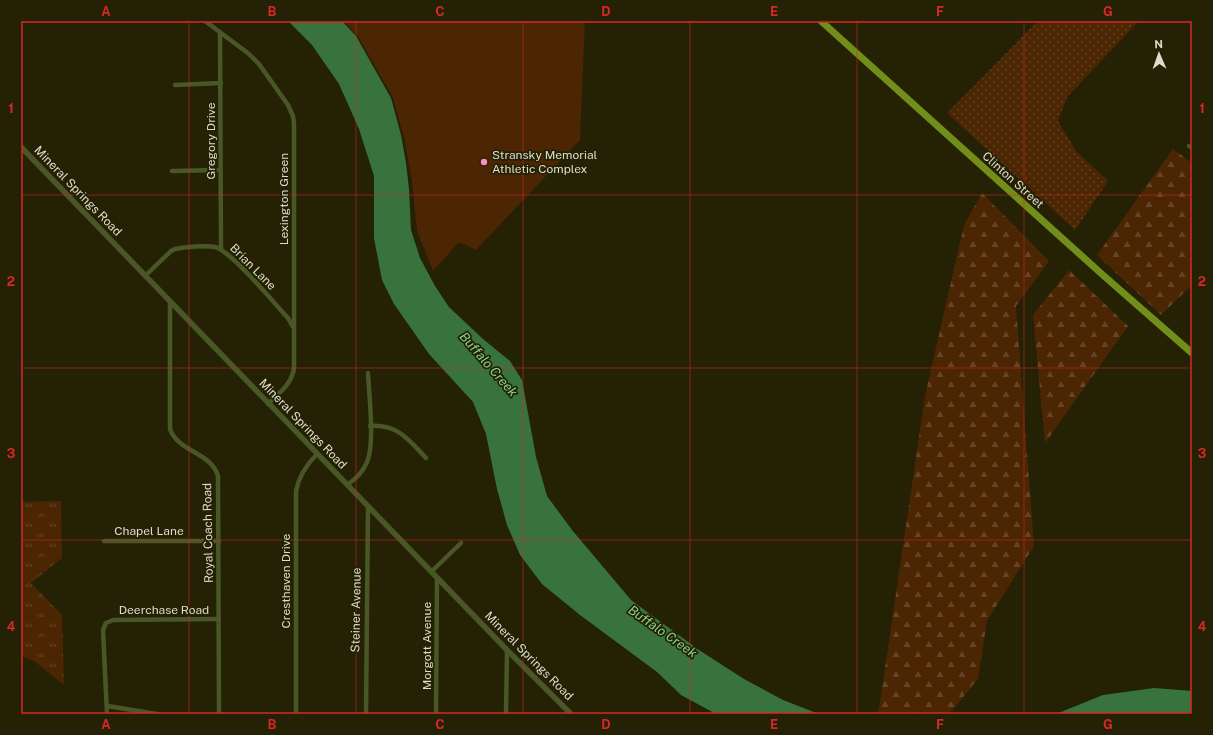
<svg xmlns="http://www.w3.org/2000/svg" width="1213" height="735" viewBox="0 0 1213 735" font-family="'Public Sans',sans-serif">
<style>
.grass{fill:url(#grass-dots)}
.forest{fill:url(#forest-firs)}
.park{fill:url(#park-tufts)}
.pitch{fill:#4c2503}
.water{fill:#38733d}
.lines{fill:none;stroke-linecap:round;stroke-linejoin:round}
.minor{stroke:#495727;stroke-width:4.5}
.tertiary{stroke:#495727;stroke-width:5.5}
.primary{stroke:#718d1a;stroke-width:7}
.grid{fill:none;stroke:#d62828;stroke-width:1;stroke-opacity:0.55}
.poi-dot{fill:#fb8fc4;stroke:#252104;stroke-width:1.5}
.labels{text-anchor:middle;stroke-width:3.5;stroke-linejoin:round;paint-order:stroke}
.street-label{font-size:12px;fill:#dedccc;stroke:#252104}
.poi-label{font-size:12px;fill:#dedccc;stroke:#252104;text-anchor:start}
.water-label{font-size:13px;font-style:italic;fill:#84d689;stroke:#252104}
.neatline{fill:none;stroke:#d62828;stroke-width:1.5}
.grid-label{font-size:13px;text-anchor:middle;font-weight:bold;fill:#d62828}
</style>
<defs>
<pattern id="grass-dots" width="8" height="8" patternUnits="userSpaceOnUse"><rect width="8" height="8" fill="#4c2503"/><path d="M2 2h.1M6 6h.1" fill="none" stroke="#654427" stroke-width="1.8" stroke-linecap="round"/></pattern>
<pattern id="forest-firs" width="22" height="20" patternUnits="userSpaceOnUse"><rect width="22" height="20" fill="#4c2503"/><path d="M5 1l3.5 6h-7zM16 11l3.5 6h-7z" fill="#654427"/></pattern>
<pattern id="park-tufts" width="24" height="20" patternUnits="userSpaceOnUse"><rect width="24" height="20" fill="#4c2503"/><path d="M3 7l-1-3M5 7V3M7 7l1-3M15 17l-1-3M17 17v-4M19 17l1-3" fill="none" stroke="#654427"/></pattern>
</defs>
<rect width="100%" height="100%" fill="#252104"/>
<!-- grass -->
<polygon class="grass" points="1038,21 1139,21 1067,97 1058,121 1076,151 1108,181 1075,230 947,113"/>
<!-- forest -->
<g class="forest">
<polygon points="1173,149 1192,163 1192,285 1161,315 1097,255"/>
<polygon points="982,193 1049,261 1016,306 1034,546 987,621 978,679 949,714 875,714 879,709 925,396 964,225"/>
<polygon points="1069,270 1128,326 1045,443 1033,315"/>
</g>
<!-- park -->
<polygon class="park" points="61,501 62,558 31,583 62,615 64,685 34,661 21,656 21,502"/>
<!-- pitch -->
<polygon class="pitch" points="344,21 585,21 580,140 476,250 459,242 433,271 417,231 412,182 405,142 393,98 359,38"/>
<!-- water -->
<g class="water">
<polygon points="288,21 342,21 356,36 391,98 401,135 406,163 409,189 411,230 420,258 435,286 449,307 483,339 510,361 522,380 536,457 547,496 572,530 631,600 699,650 744,679 783,700 819,714 716,714 681,695 657,672 580,615 542,584 520,555 507,525 497,489 486,434 473,402 429,354 394,304 382,280 374,238 374,176 359,129 339,84 312,45"/>
<polygon points="1154,688 1192,691 1192,714 1056,714 1103,695"/>
</g>
<g class="lines">
<!-- minor -->
<g class="minor">
<path d="M 205,21 L 249,54 L 259,64 L 288,105 L 293,116 L 294,123 L 294,369 C 291,385 279,393 268,404"/>
<polyline points="220,32 221,249"/>
<polyline points="175,85 221,83"/>
<polyline points="1189,146 1192,148"/>
<polyline points="172,171 220,170"/>
<path d="M 145,276 L 171,251 L 175,249 C 185,247 205,245 215,247 C 231,251 274,303 288,318 L 293,327"/>
<path d="M 170,302 L 170,429 C 178,452 211,452 218,476 L 219,714"/>
<path d="M 370,426 C 398,424 409,440 426,458"/>
<path d="M 347,485 C 356,479 363,472 367,462 C 375,444 369,394 368,373"/>
<polyline points="104,541 219,541"/>
<polyline points="431,572 461,543"/>
<polyline points="107,706 157,714"/>
<polyline points="107,714 103,630 106,623 113,620 219,619"/>
<path d="M 296,714 L 296,491 C 299,476 306,465 317,454"/>
<polyline points="366,714 368,507"/>
<polyline points="436,714 437,578"/>
<polyline points="506,714 507,650"/>
</g>
<!-- tertiary -->
<polyline class="tertiary" points="21,147 507,650 571,714"/>
<!-- primary -->
<polyline class="primary" points="821,21 1104,276 1192,353"/>
</g>
<!-- grid -->
<path class="grid" d="M 189,21 L 189,714M 356,21 L 356,714M 523,21 L 523,714M 690,21 L 690,714M 857,21 L 857,714M 1024,21 L 1024,714M 21,195 L 1192,195M 21,368 L 1192,368M 21,540 L 1192,540"/>
<!-- markers -->
<circle class="poi-dot" cx="484" cy="162" r="4"/>
<g class="labels">
<!-- street labels -->
<g class="street-label">
<text transform="translate(211 141) rotate(-90)" y="4">Gregory Drive</text>
<text transform="translate(1013 180) rotate(42)" y="4">Clinton Street</text>
<text transform="translate(78 191) rotate(46)" y="4">Mineral Springs Road</text>
<text transform="translate(284 199) rotate(-90)" y="4">Lexington Green</text>
<text transform="translate(253 267) rotate(45)" y="4">Brian Lane</text>
<text transform="translate(303 424) rotate(46)" y="4">Mineral Springs Road</text>
<text x="149" y="535">Chapel Lane</text>
<text transform="translate(208 533) rotate(-91)" y="4">Royal Coach Road</text>
<text transform="translate(286 581) rotate(-90)" y="4">Cresthaven Drive</text>
<text x="164" y="614">Deerchase Road</text>
<text transform="translate(356 610) rotate(-89)" y="4">Steiner Avenue</text>
<text transform="translate(427 646) rotate(-90)" y="4">Morgott Avenue</text>
<text transform="translate(529 656) rotate(45)" y="4">Mineral Springs Road</text>
</g>
<!-- poi labels -->
<g class="poi-label">
<text x="492" y="159">Stransky Memorial<tspan x="492" dy="14">Athletic Complex</tspan></text>
</g>
<!-- water labels -->
<g class="water-label">
<text transform="translate(489 364) rotate(49)" y="5">Buffalo Creek</text>
<text transform="translate(663 631) rotate(35)" y="5">Buffalo Creek</text>
</g>
</g>
<!-- border -->
<rect width="1213" height="735" fill="none" stroke="#252104" stroke-width="44"/>
<!-- north arrow -->
<g transform="translate(1159 54) rotate(358)" stroke="#252104" stroke-width="3" paint-order="stroke">
<path d="M0-3L7 15L0 10L-7 15Z" fill="#dedccc"/>
<text y="-6" font-size="11" font-weight="bold" text-anchor="middle" fill="#dedccc">N</text>
</g>
<rect x="22" y="22" width="1169" height="691" class="neatline"/>
<g class="grid-label">
<text x="106" y="16">A</text>
<text x="272" y="16">B</text>
<text x="440" y="16">C</text>
<text x="606" y="16">D</text>
<text x="774" y="16">E</text>
<text x="940" y="16">F</text>
<text x="1108" y="16">G</text>
<text x="11" y="113">1</text>
<text x="1202" y="113">1</text>
<text x="11" y="286">2</text>
<text x="1202" y="286">2</text>
<text x="11" y="458">3</text>
<text x="1202" y="458">3</text>
<text x="11" y="631">4</text>
<text x="1202" y="631">4</text>
<text x="106" y="729">A</text>
<text x="272" y="729">B</text>
<text x="440" y="729">C</text>
<text x="606" y="729">D</text>
<text x="774" y="729">E</text>
<text x="940" y="729">F</text>
<text x="1108" y="729">G</text>
</g>
</svg>
